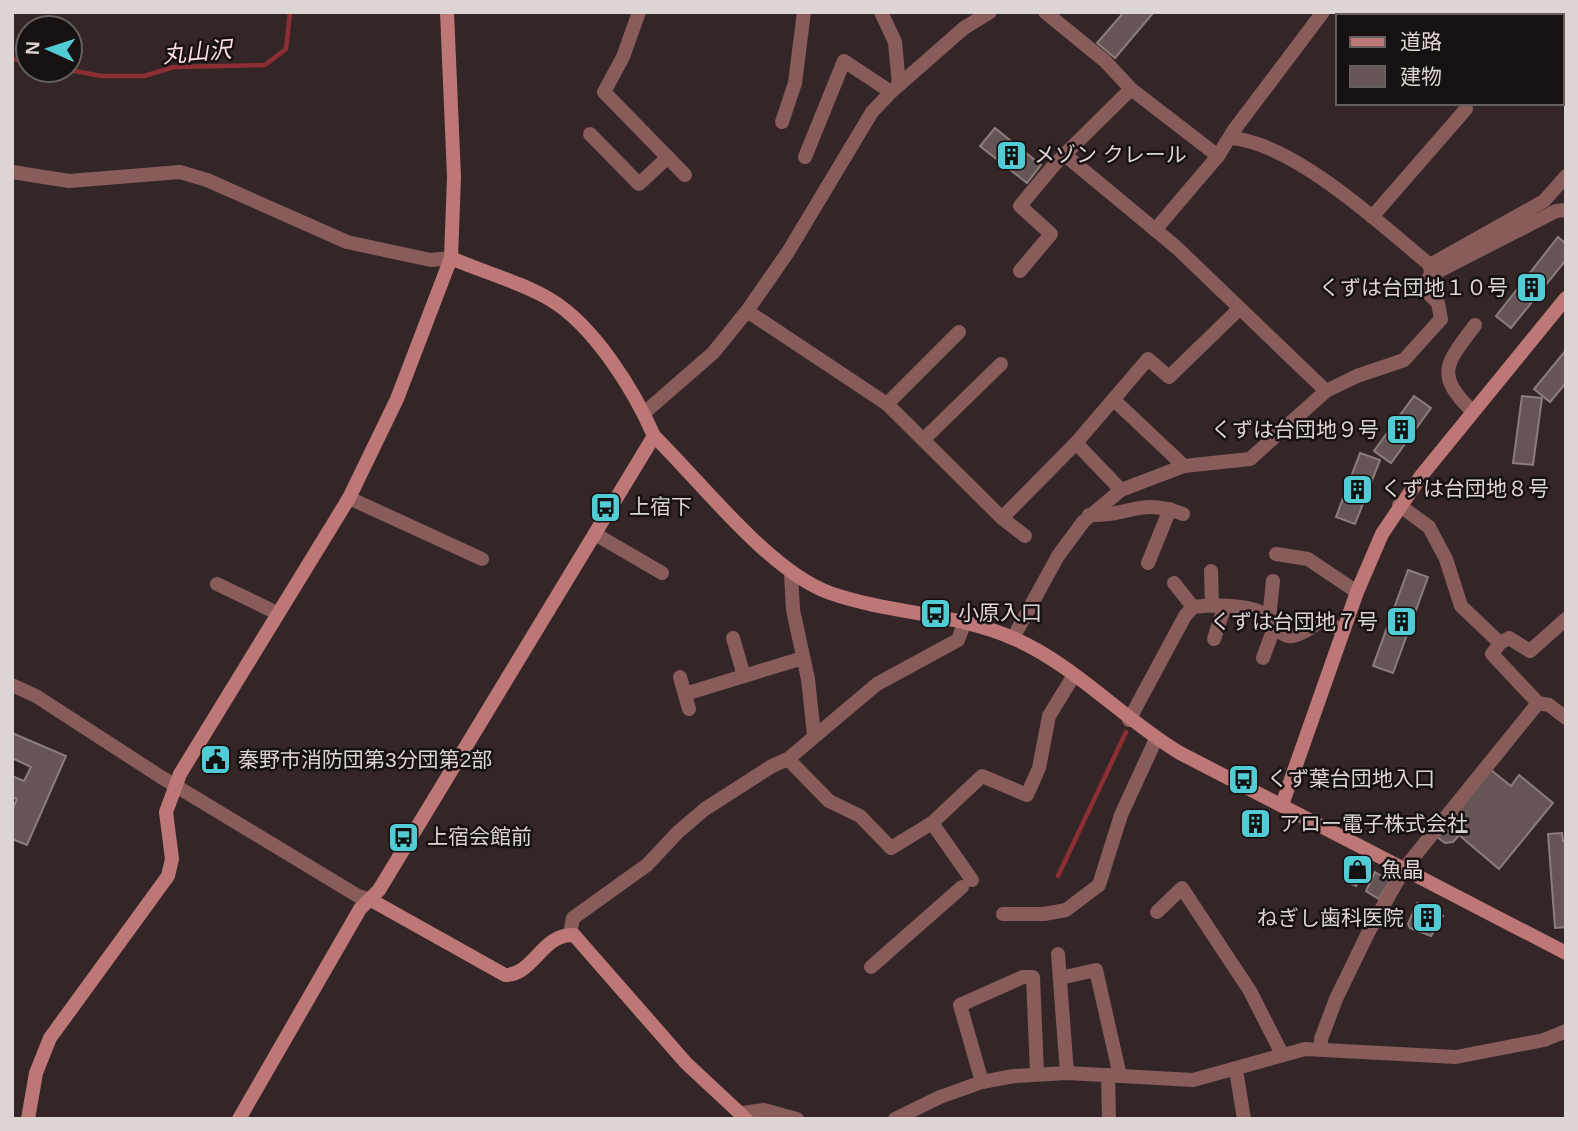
<svg xmlns="http://www.w3.org/2000/svg" width="1578" height="1131" viewBox="0 0 1578 1131" font-family="Helvetica,'Noto Sans JP',sans-serif">
<style>
.lines{fill:none;stroke-linecap:round;stroke-linejoin:round}
.stream{stroke:#8c2e33;stroke-width:4.5}
.building{fill:#655655;stroke:#8c7c7b;stroke-width:2}
.street{stroke:#885c5b;stroke-width:14}
.secondary{stroke:#bc7776;stroke-width:14}
.labels{text-anchor:middle;stroke-width:5;stroke-linejoin:round;paint-order:stroke}
.poi-label{font-size:21px;fill:#ddd4d4;stroke:#171111;text-anchor:start}
.water-label{font-size:23px;font-style:italic;fill:#f9dcdb;stroke:#171111}
</style>
<rect width="100%" height="100%" fill="#342626"/>
<g class="lines">
<!-- stream -->
<g class="stream">
<polyline points="12,59 28,62"/>
<polyline points="70,70 101,76 144,76 174,67 265,65 286,49 290,12"/>
<polyline points="1058,876 1126,732"/>
</g>
</g>
<!-- building -->
<g class="building">
<polygon points="1124,12 1154,12 1115,58 1097,43"/>
<polygon points="995,128 1041,165 1027,183 980,146"/>
<polygon points="1558,237 1566,244 1566,260 1511,328 1496,316"/>
<polygon points="1566,350 1566,383 1550,402 1534,389"/>
<polygon points="1414,396 1431,408 1391,463 1374,451"/>
<polygon points="1522,396 1542,398 1533,465 1513,463"/>
<polygon points="1360,453 1380,460 1355,524 1336,517"/>
<polygon points="1408,570 1428,577 1393,673 1373,666"/>
<polygon points="12,733 66,756 27,845 12,839 12,810 17,799 12,797 12,776 24,781 31,767 12,758"/>
<polygon points="1491,770 1511,786 1519,775 1553,803 1499,869 1459,835 1453,842 1445,843 1437,837"/>
<polygon points="1250,813 1269,822 1263,835 1243,826"/>
<polygon points="1562,833 1563,841 1566,841 1566,927 1555,928 1548,834"/>
<polygon points="1356,856 1371,864 1356,886 1344,880"/>
<polygon points="1375,872 1390,881 1379,899 1366,891"/>
<polygon points="1417,903 1443,916 1431,936 1410,928 1408,924"/>
</g>
<g class="lines">
<!-- street -->
<g class="street">
<polyline points="639,12 623,57 604,92 685,175"/>
<polyline points="881,12 895,42 899,85"/>
<polyline points="1045,12 1105,61 1131,89 1218,156"/>
<polyline points="1351,12 1359,16"/>
<polyline points="1476,12 1481,16"/>
<polyline points="1371,16 1374,12"/>
<polyline points="1425,16 1428,12"/>
<polyline points="1562,77 1566,73"/>
<polyline points="782,122 795,83 804,12"/>
<polyline points="590,134 639,184 668,157"/>
<path d="M 1231,138 C 1294,143 1382,225 1430,265 L 1431,275"/>
<polyline points="1065,155 1176,247 1326,391"/>
<polyline points="805,157 844,61 891,92"/>
<polyline points="12,172 69,181 180,172 207,180 347,242 431,260 451,258"/>
<polyline points="1372,217 1466,109"/>
<polyline points="1155,230 1218,156 1234,130 1323,12"/>
<polyline points="1430,265 1544,201 1566,176"/>
<polyline points="1020,271 1051,234 1020,206 1055,164 1131,89"/>
<polyline points="747,311 887,404 1002,518 1025,536"/>
<polyline points="1114,400 1184,466"/>
<polyline points="887,404 959,332"/>
<path d="M 1473,412 C 1434,374 1446,364 1475,325"/>
<polyline points="644,413 713,353 747,311 788,252 872,112 891,92 964,28 990,12"/>
<polyline points="924,439 1001,364"/>
<polyline points="1076,443 1121,490"/>
<polyline points="349,498 482,559"/>
<polyline points="1399,505 1429,527 1446,559 1461,606 1500,643"/>
<path d="M 1089,515 C 1130,517 1138,497 1183,514"/>
<polyline points="1002,518 1076,443 1148,359 1169,377 1238,310"/>
<polyline points="595,534 662,573"/>
<polyline points="1276,554 1308,559 1357,592"/>
<polyline points="1148,563 1170,509"/>
<polyline points="1211,571 1212,605"/>
<polyline points="791,573 793,610 808,679 814,735"/>
<polyline points="1174,583 1193,607"/>
<polyline points="217,584 277,613"/>
<polyline points="1269,619 1273,581"/>
<polyline points="1566,619 1530,651 1509,638 1500,643 1492,654 1538,703 1549,705 1566,718"/>
<polyline points="733,638 744,676"/>
<polyline points="1013,638 1058,556 1083,522 1121,490 1184,466 1250,459 1326,391 1357,376 1404,360 1441,319 1438,303 1422,287 1431,275 1556,211 1566,210"/>
<polyline points="1214,639 1224,608"/>
<polyline points="1263,658 1274,628"/>
<polyline points="680,677 689,709"/>
<polyline points="12,685 36,696 161,777 358,896 371,900"/>
<polyline points="685,694 803,658"/>
<path d="M 1129,720 L 1185,616 L 1193,607 C 1212,605 1237,605 1255,610 C 1284,619 1274,657 1320,621 L 1343,630"/>
<polyline points="788,759 829,801 860,816 891,848 932,823 982,776 1027,795 1039,768 1049,716 1074,675"/>
<polyline points="932,823 972,880"/>
<polyline points="1157,912 1182,888 1250,991 1282,1054"/>
<polyline points="1003,914 1044,914 1066,910 1099,885 1121,815 1156,739"/>
<polyline points="570,934 573,918 647,865 678,832 705,809 772,766 788,759 877,684 958,640 964,624"/>
<polyline points="1058,954 1067,1073"/>
<polyline points="871,967 962,887"/>
<polyline points="1060,978 1096,970 1120,1076"/>
<polyline points="1321,1048 1321,1039 1336,999 1369,931 1404,869 1538,703"/>
<polyline points="1236,1070 1244,1119"/>
<polyline points="1108,1075 1109,1119"/>
<polyline points="982,1082 960,1005 1023,977 1033,977 1037,1073"/>
<polyline points="742,1113 764,1110 797,1119"/>
<polyline points="895,1119 940,1097 982,1082 1014,1076 1067,1073 1193,1080 1305,1049 1456,1057 1544,1040 1566,1031"/>
</g>
<!-- secondary -->
<g class="secondary">
<path d="M 451,258 C 483,272 521,282 551,300 C 594,326 634,390 654,436 C 701,482 770,572 830,593 C 890,614 957,613 1015,639 C 1076,666 1123,719 1180,753 L 1566,953"/>
<polyline points="1282,805 1357,592 1382,534 1421,476 1566,298"/>
<path d="M 371,900 L 505,975 C 534,975 542,933 574,935 L 686,1063 L 746,1119"/>
<polyline points="28,1119 36,1073 50,1038 168,876 172,859 166,812 180,774 349,498 397,399 451,258 454,177 447,12"/>
<polyline points="239,1119 360,909 379,890 654,436"/>
</g>
</g>
<!-- icons -->
<defs>
<symbol id="building-square" viewBox="-11 -11 22 22"><rect x="-9" y="-9" width="18" height="18" rx="4" fill="#51ccd4" stroke="#171111"/><path d="M-4-6H4V6H1V3H-1V6H-4ZM-2.5-4.3h1.7v1.8h-1.7ZM.8-4.3h1.7v1.8H.8ZM-2.5-1h1.7V.8h-1.7ZM.8-1h1.7V.8H.8Z" fill="#111"/></symbol>
<symbol id="bus-square" viewBox="-11 -11 22 22"><rect x="-9" y="-9" width="18" height="18" rx="4" fill="#51ccd4" stroke="#171111"/><path d="M-5-6H5V4H4V6H2V4H-2V6H-4V4H-5ZM-3.5-4V0h7V-4ZM-3.5 1.2v1.5H-2V1.2ZM2 1.2v1.5H3.5V1.2Z" fill="#111"/></symbol>
<symbol id="civic-square" viewBox="-11 -11 22 22"><rect x="-9" y="-9" width="18" height="18" rx="4" fill="#51ccd4" stroke="#171111"/><path d="M-.6-6.5H3V-4.5H.6V-3L4-1V1h2V6H-6V1h2V-1L-.6-3ZM-1.2 2.5V6h2.4V2.5Z" fill="#111"/></symbol>
<symbol id="shop-square" viewBox="-11 -11 22 22"><rect x="-9" y="-9" width="18" height="18" rx="4" fill="#51ccd4" stroke="#171111"/><path d="M-5-2.5h2.3a2.7 3.5 0 0 1 5.4 0H5L5.5 6h-11ZM-1.5-2.5h3a1.5 2.3 0 0 0-3 0Z" fill="#111"/></symbol>
</defs>
<g fill-rule="evenodd">
<use href="#building-square" x="994" y="138" width="35" height="35"/>
<use href="#building-square" x="1514" y="270" width="35" height="35"/>
<use href="#building-square" x="1384" y="412" width="35" height="35"/>
<use href="#building-square" x="1340" y="472" width="35" height="35"/>
<use href="#bus-square" x="588" y="490" width="35" height="35"/>
<use href="#bus-square" x="918" y="596" width="35" height="35"/>
<use href="#building-square" x="1384" y="604" width="35" height="35"/>
<use href="#civic-square" x="198" y="742" width="35" height="35"/>
<use href="#bus-square" x="1226" y="762" width="35" height="35"/>
<use href="#building-square" x="1238" y="806" width="35" height="35"/>
<use href="#bus-square" x="386" y="820" width="35" height="35"/>
<use href="#shop-square" x="1340" y="852" width="35" height="35"/>
<use href="#building-square" x="1410" y="900" width="35" height="35"/>
</g>
<g class="labels">
<!-- poi labels -->
<g class="poi-label">
<text x="1034" y="162">メゾン クレール</text>
<text x="1508" y="295" text-anchor="end">くずは台団地１０号</text>
<text x="1379" y="437" text-anchor="end">くずは台団地９号</text>
<text x="1381" y="496">くずは台団地８号</text>
<text x="629" y="514">上宿下</text>
<text x="958" y="620">小原入口</text>
<text x="1378" y="629" text-anchor="end">くずは台団地７号</text>
<text x="238" y="767">秦野市消防団第3分団第2部</text>
<text x="1267" y="786">くず葉台団地入口</text>
<text x="1279" y="831">アロー電子株式会社</text>
<text x="427" y="844">上宿会館前</text>
<text x="1381" y="877">魚晶</text>
<text x="1404" y="925" text-anchor="end">ねぎし歯科医院</text>
</g>
<!-- water labels -->
<g class="water-label">
<text transform="translate(197 52) rotate(-5)" y="8">丸山沢</text>
</g>
</g>
<!-- border -->
<rect width="1578" height="1131" fill="none" stroke="#ddd4d4" stroke-width="28"/>
<!-- legend -->
<rect x="1336" y="14" width="228" height="91" fill="#171111" stroke="#665f5f" stroke-width="2"/>
<rect x="1350" y="37" width="35" height="10" fill="#bc7776" stroke="#665f5f" stroke-width="2"/>
<text x="1400" y="49" font-size="21" fill="#ddd4d4">道路</text>
<rect x="1350" y="66" width="35" height="21" fill="#655655" stroke="#665f5f" stroke-width="2"/>
<text x="1400" y="84" font-size="21" fill="#ddd4d4">建物</text>
<!-- north arrow -->
<g transform="translate(49 49) rotate(273)"><circle r="33" fill="#171111" stroke="#665f5f" stroke-width="2"/>
<path d="M0-5L12 26L0 18L-12 26Z" fill="#51ccd4"/>
<text y="-10" font-size="19" font-weight="bold" text-anchor="middle" fill="#ddd4d4">N</text>
</g>
</svg>
